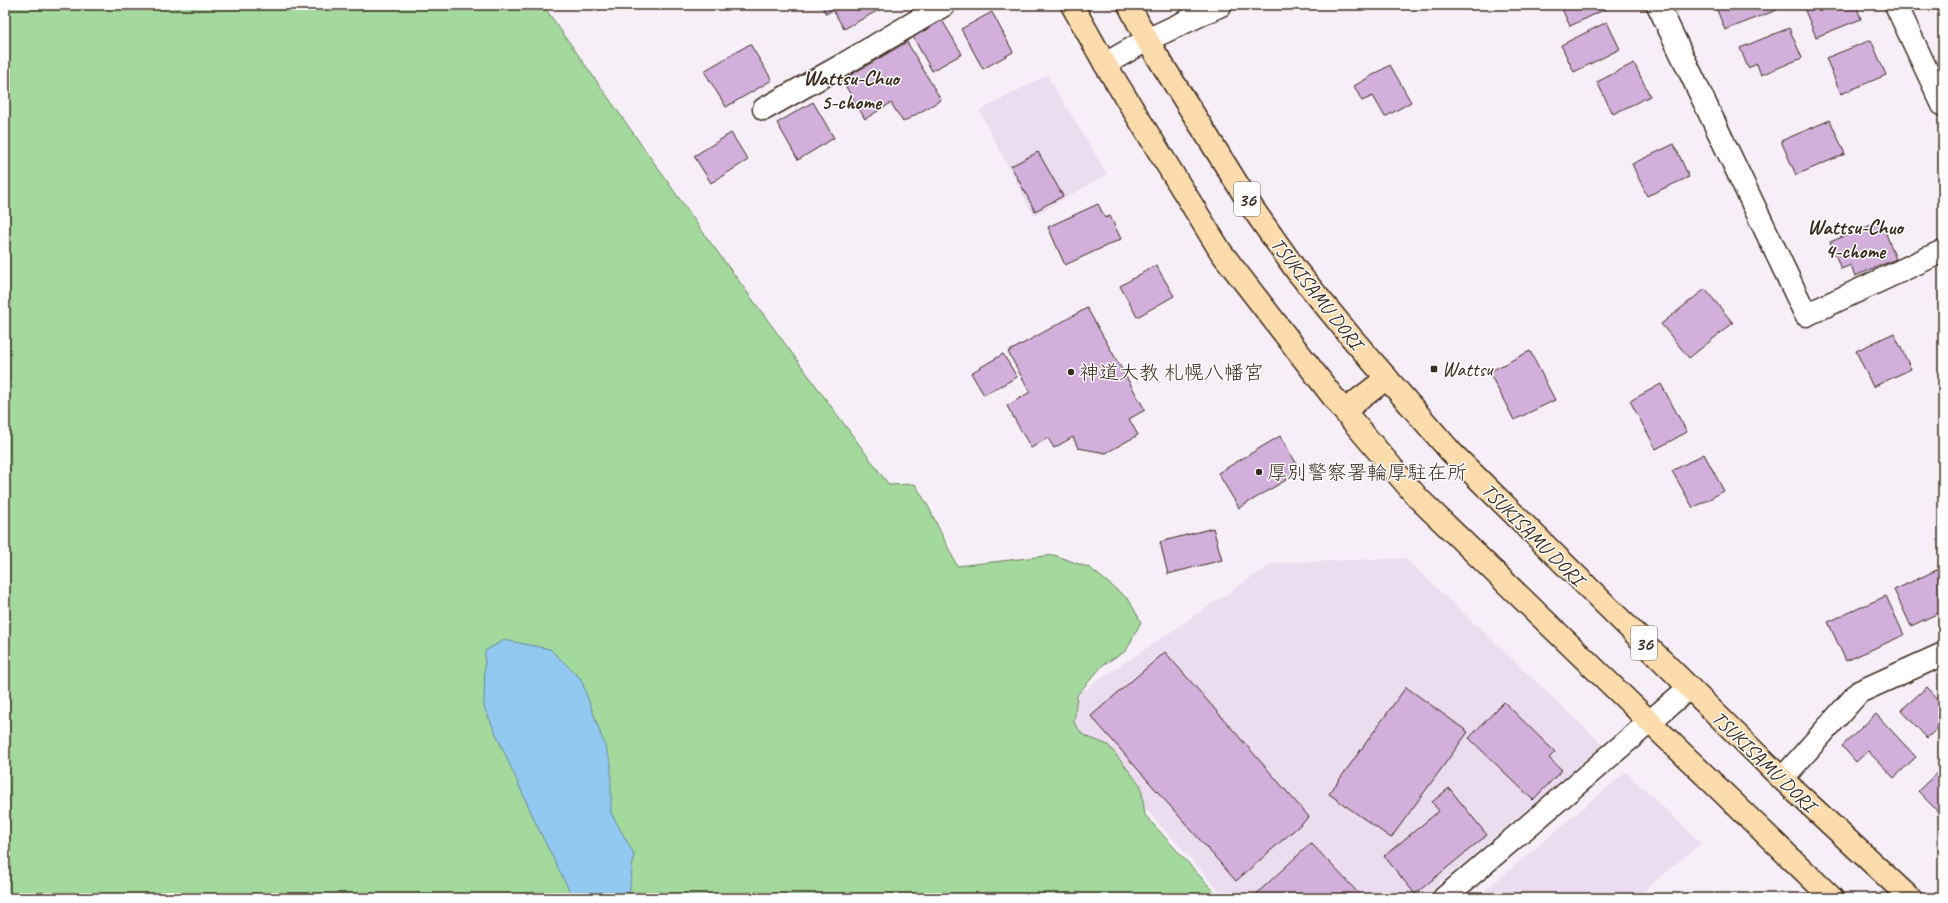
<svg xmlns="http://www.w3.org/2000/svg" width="1948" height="903" viewBox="0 0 1948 903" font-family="Caveat,'Klee One',sans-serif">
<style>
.built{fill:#ebdcef}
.green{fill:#a3d99d;stroke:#6f825e}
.water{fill:#91c9f0;stroke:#6f899c}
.building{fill:#d2b0db;stroke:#3b2a1e}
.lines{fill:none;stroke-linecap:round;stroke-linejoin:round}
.minor-casing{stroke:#3b2a1e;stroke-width:25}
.highway-casing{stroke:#3b2a1e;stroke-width:25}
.minor{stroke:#fff;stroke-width:22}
.highway{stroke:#fcdcac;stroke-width:22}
.poi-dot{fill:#3b2a1e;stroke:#fff;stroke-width:1.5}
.labels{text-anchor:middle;stroke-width:3;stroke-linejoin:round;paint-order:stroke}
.shield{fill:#fff;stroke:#766a62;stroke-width:1}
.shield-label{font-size:19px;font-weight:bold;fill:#3b2a1e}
.street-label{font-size:20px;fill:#3b2a1e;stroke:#fff}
.poi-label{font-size:20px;fill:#3b2a1e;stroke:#fff;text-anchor:start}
.neighbourhood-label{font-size:21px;font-weight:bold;fill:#3b2a1e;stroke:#fff}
</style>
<rect width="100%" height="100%" fill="#f6eff8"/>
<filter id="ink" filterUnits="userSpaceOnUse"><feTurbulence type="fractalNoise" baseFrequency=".025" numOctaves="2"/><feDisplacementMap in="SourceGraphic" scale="8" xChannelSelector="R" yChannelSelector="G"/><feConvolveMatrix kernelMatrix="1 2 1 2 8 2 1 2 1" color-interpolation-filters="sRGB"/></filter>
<g filter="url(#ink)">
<!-- built -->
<g class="built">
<polygon points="1047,75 1107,174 1034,216 979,111"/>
<polygon points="1405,558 1603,745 1422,898 1226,898 1056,709 1273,563"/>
<polygon points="1626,772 1701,843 1635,898 1476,898"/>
</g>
<!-- green -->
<polygon class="green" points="5,5 543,5 705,235 889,485 915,484 928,506 957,566 1054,555 1090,568 1129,600 1141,622 1126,651 1104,664 1077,695 1074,723 1083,735 1108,745 1141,786 1145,815 1216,894 1212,898 5,898"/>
<!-- water -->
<polygon class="water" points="504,640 550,649 581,679 611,763 611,813 634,854 629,895 626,898 573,898 538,828 484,707 485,651"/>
<!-- building -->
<g class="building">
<polygon points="821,5 885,5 886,6 844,29 833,10 826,14"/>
<polygon points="1560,5 1604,5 1606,9 1570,26"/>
<polygon points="1715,5 1775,5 1777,10 1725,30"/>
<polygon points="1812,5 1856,5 1861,19 1816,37 1804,8"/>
<polygon points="992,12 1013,52 983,69 961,29"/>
<polygon points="942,20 962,54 932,71 913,37"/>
<polygon points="1607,22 1620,49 1574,72 1561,45"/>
<polygon points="1789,28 1802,58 1761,75 1757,64 1748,68 1740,48"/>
<polygon points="1871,40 1886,75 1841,94 1826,58"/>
<polygon points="907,42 941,100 903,122 891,103 865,119 842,80"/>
<polygon points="750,44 772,80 726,107 704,71"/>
<polygon points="1634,63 1650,96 1613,114 1597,82"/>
<polygon points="1390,65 1411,102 1385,117 1373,96 1362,101 1354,86"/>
<polygon points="813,102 834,138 798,160 777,123"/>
<polygon points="1830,120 1845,154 1796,175 1781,141"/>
<polygon points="731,133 748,160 711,183 694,156"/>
<polygon points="1674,144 1689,177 1647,196 1632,164"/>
<polygon points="1038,152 1063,196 1035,211 1011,166"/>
<polygon points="1098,204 1105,218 1110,216 1121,239 1065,265 1048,227"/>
<polygon points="1881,221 1896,259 1855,276 1851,265 1841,269 1830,242"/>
<polygon points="1156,265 1174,296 1137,317 1120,286"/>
<polygon points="1705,289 1733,323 1689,358 1661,324"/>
<polygon points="1087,308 1145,410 1129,419 1138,435 1106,453 1078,448 1073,437 1054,448 1048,438 1031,448 1007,406 1030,392 1008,352"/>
<polygon points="1894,333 1911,369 1873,387 1856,351"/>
<polygon points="1530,351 1555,400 1514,420 1489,372"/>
<polygon points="1003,354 1017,377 984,395 971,373"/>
<polygon points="1661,384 1687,432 1656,449 1630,401"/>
<polygon points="1280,436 1301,471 1239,508 1218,473"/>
<polygon points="1704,454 1724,491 1693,508 1672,471"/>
<polygon points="1213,528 1222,560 1168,574 1160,542"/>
<polygon points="1943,567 1943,611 1911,626 1894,590"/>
<polygon points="1886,596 1904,635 1846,661 1828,622"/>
<polygon points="1165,652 1309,817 1236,881 1091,716"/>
<polygon points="1406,687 1468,732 1391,838 1329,794"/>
<polygon points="1927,687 1943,704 1943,723 1927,738 1901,710"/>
<polygon points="1504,702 1555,752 1549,758 1562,770 1533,800 1469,738"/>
<polygon points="1876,714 1916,757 1894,778 1868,751 1856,762 1842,746"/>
<polygon points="1943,767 1943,817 1918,791"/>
<polygon points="1449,788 1487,835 1415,894 1384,856 1439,811 1432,802"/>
<polygon points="1311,843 1363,898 1252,898"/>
</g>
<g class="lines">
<defs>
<g id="minor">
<polyline points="1658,5 1806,315 1943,251"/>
<polyline points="1896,5 1943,105"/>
<polyline points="1105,64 1147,40 1221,5"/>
<polyline points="764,109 839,67 944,5"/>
<polyline points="1782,779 1859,692 1943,654"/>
<polyline points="1444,898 1689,688"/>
</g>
<g id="highway">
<polyline points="1072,5 1105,64 1221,252 1344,411 1418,498 1832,898"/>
<polyline points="1129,5 1147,40 1253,209 1296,270 1351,337 1451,452 1782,779 1910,898"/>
<polyline points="1344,411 1387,378"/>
</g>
</defs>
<!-- minor casing -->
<use href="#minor" class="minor-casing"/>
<!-- highway casing -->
<use href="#highway" class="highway-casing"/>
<!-- minor -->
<use href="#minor" class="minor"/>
<!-- highway -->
<use href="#highway" class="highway"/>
</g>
</g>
<!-- markers -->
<g class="poi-dot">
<rect x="1430" y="365" width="8" height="8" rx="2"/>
<circle cx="1071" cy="372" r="4"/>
<circle cx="1259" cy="472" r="4"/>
</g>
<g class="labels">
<!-- shield labels -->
<g class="shield">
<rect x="1234" y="182" width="26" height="34" rx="3"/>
<rect x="1631" y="626" width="26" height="34" rx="3"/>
</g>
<g class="shield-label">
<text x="1247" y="206">36</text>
<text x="1644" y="650">36</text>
</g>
<!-- street labels -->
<g class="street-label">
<text transform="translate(1317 293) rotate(52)" y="7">TSUKISAMU DORI</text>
<text transform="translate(1533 534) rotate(45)" y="7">TSUKISAMU DORI</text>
<text transform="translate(1764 761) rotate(44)" y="7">TSUKISAMU DORI</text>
</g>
<!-- poi labels -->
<g class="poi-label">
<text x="1442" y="376">Wattsu</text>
<text x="1079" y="379">神道大教 札幌八幡宮</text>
<text x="1267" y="479">厚別警察署輪厚駐在所</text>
</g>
<!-- neighbourhood labels -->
<g class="neighbourhood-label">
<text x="851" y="85">Wattsu-Chuo<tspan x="851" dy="24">5-chome</tspan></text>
<text x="1855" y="234">Wattsu-Chuo<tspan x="1855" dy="24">4-chome</tspan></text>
</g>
</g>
<!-- margin -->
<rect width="1948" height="903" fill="none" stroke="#fff" stroke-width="20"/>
<rect x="10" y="10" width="1928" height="883" fill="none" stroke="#3b2a1e" stroke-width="1.5" filter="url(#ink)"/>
</svg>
